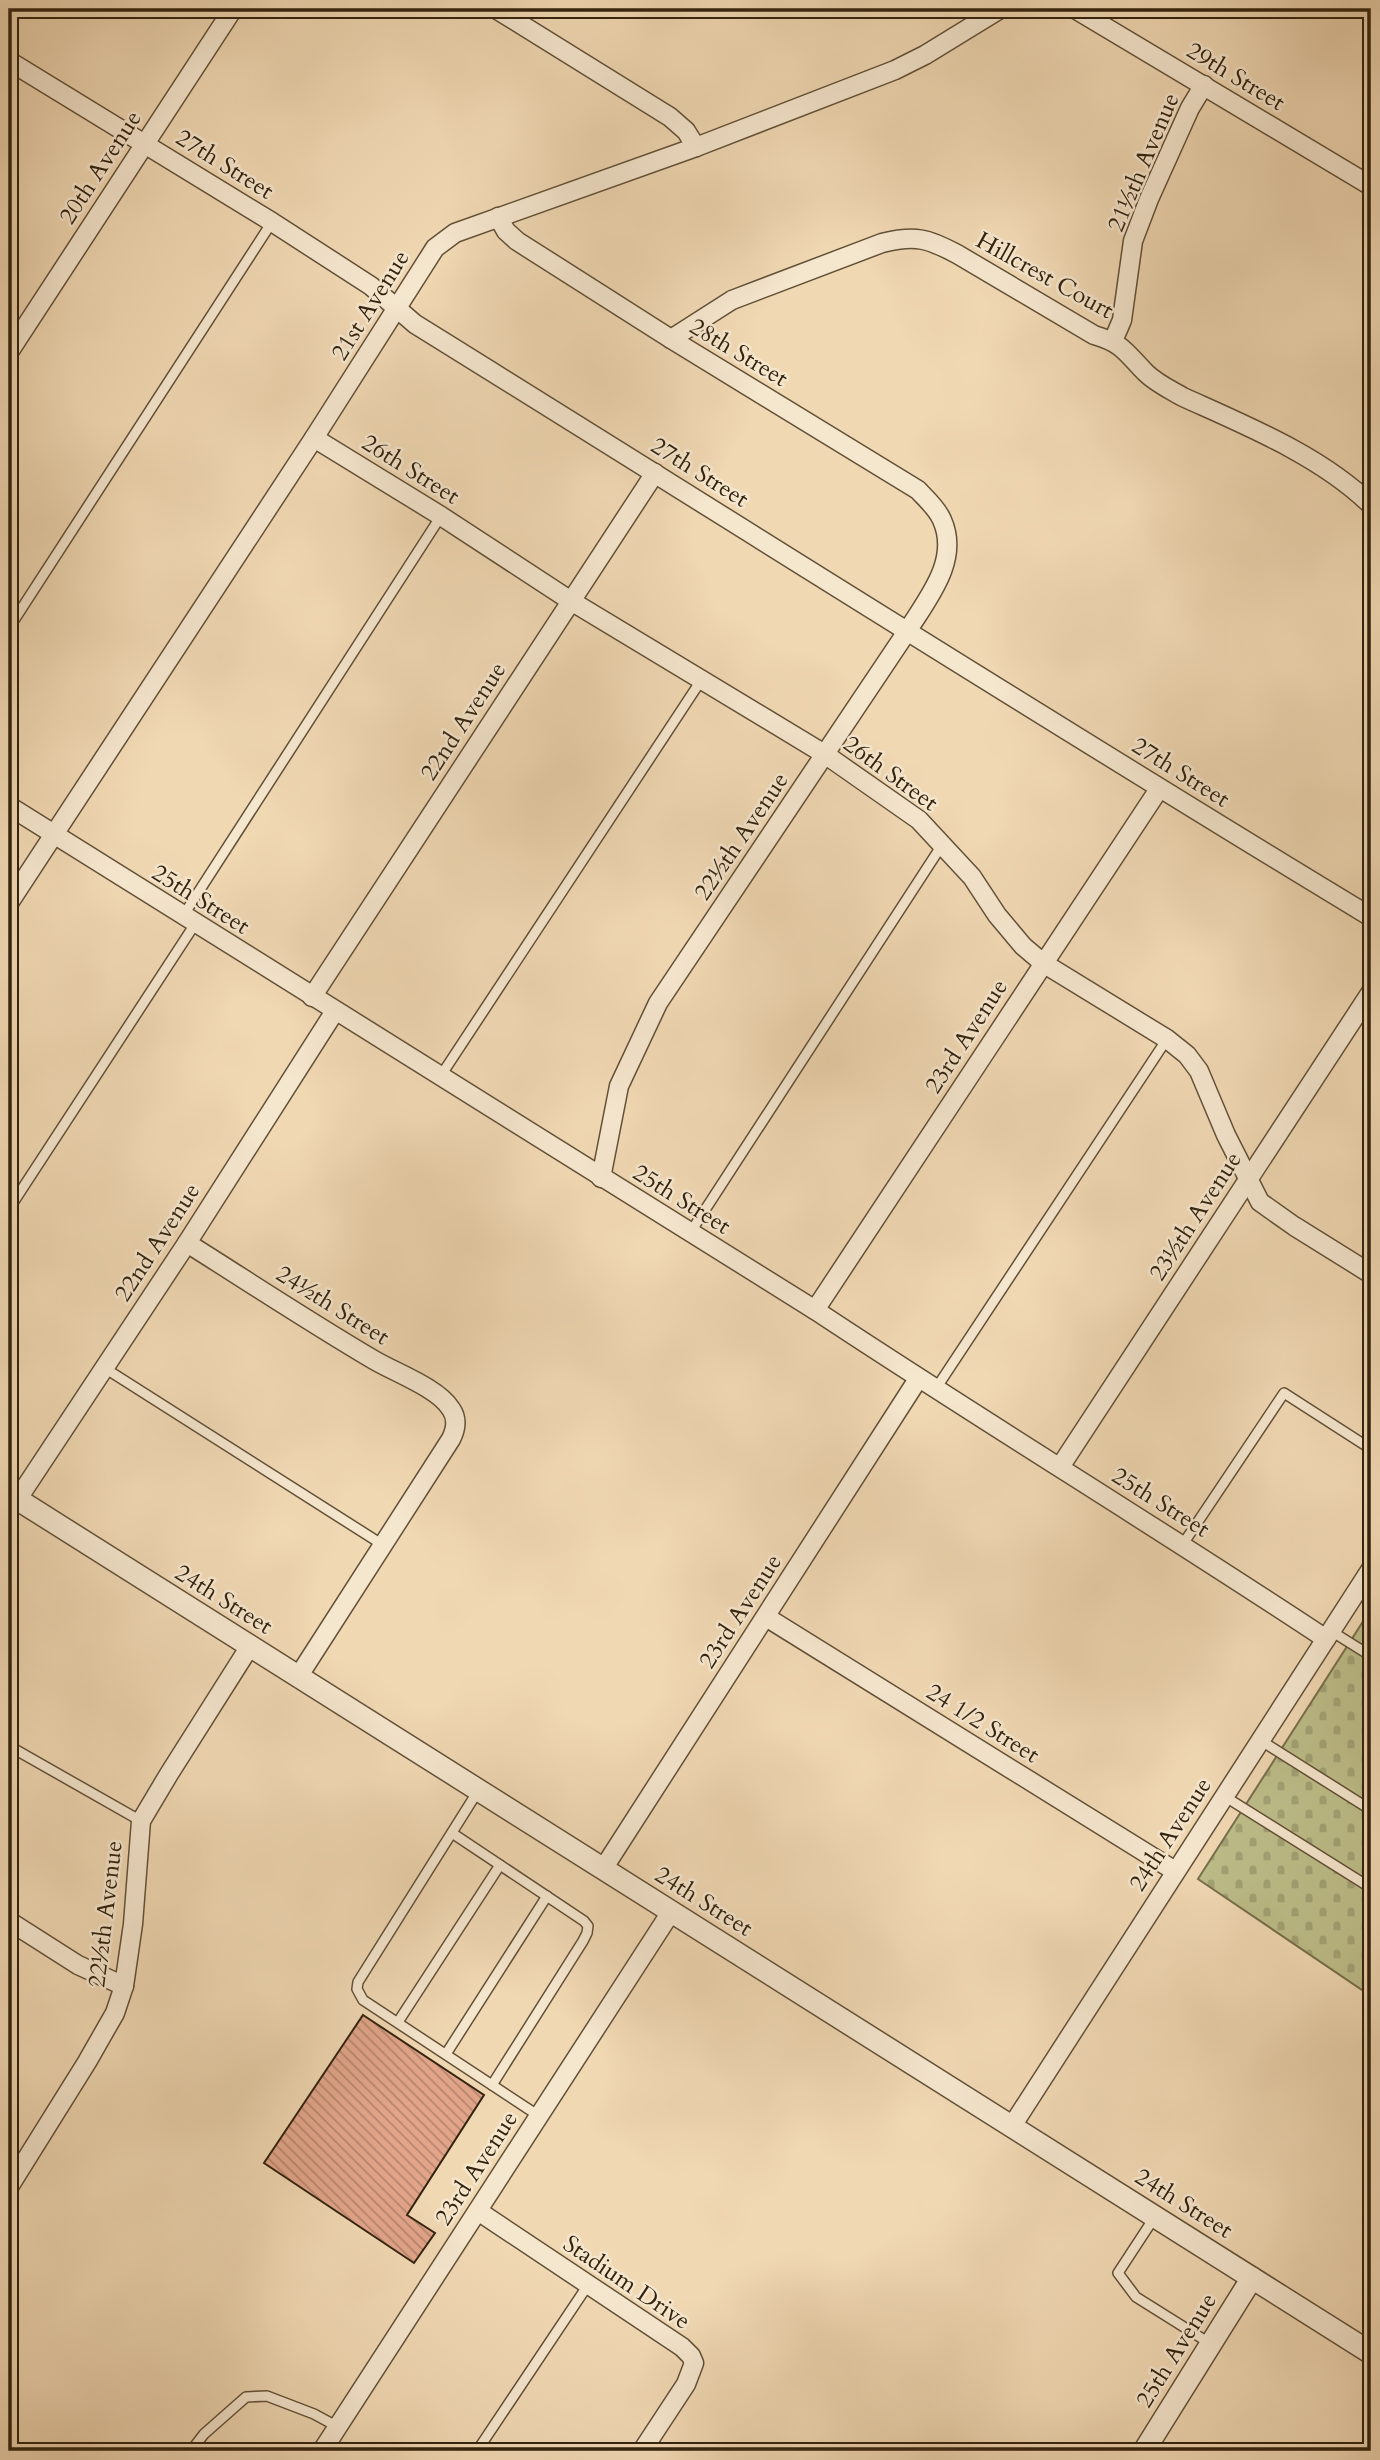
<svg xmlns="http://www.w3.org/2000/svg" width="1380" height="2460" viewBox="0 0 1380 2460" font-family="Cardo,serif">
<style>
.cemetery{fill:url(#cemetery-stones);stroke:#78704c;stroke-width:2}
.building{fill:url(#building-back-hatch);stroke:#33230e;stroke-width:2}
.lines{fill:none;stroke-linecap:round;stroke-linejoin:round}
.service-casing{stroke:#625037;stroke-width:12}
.minor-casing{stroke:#625037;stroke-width:21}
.tertiary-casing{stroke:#625037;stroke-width:24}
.service{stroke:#f5e6ce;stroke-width:9}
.minor{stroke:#f5e6ce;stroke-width:18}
.tertiary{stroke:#f5e6ce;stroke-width:21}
.labels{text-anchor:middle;stroke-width:5;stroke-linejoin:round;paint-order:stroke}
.street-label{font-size:24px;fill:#33230e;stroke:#f5e6ce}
</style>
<defs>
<pattern id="cemetery-stones" width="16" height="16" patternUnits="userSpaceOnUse" patternTransform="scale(1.75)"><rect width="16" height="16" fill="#bdbe8a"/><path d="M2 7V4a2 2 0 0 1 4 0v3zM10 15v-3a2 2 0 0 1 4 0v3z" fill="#a3a376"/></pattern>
<pattern id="building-back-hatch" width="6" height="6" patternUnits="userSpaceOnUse" patternTransform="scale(1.75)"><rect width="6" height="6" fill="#e2a58a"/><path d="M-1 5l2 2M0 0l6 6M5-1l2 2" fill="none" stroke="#b8866f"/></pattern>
</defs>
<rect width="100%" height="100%" fill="#f0d8b3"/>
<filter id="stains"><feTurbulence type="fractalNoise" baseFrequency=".00286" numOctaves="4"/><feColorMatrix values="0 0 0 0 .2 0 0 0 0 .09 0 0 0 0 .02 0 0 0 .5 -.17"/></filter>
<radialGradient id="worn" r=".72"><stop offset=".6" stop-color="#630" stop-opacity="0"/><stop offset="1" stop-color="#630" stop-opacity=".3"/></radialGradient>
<!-- cemetery -->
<polygon class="cemetery" points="1371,1609 1371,1996 1198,1879"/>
<!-- building -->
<polygon class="building" points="363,2015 484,2095 407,2215 435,2233 414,2263 264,2163"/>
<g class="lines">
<defs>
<g id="service">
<polyline points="9,628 272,222"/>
<polyline points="183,916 441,516"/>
<polyline points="440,1077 702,679"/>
<polyline points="9,1209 195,924"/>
<polyline points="690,1233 942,845"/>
<polyline points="103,1367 383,1545"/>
<polyline points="935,1390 1167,1039"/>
<polyline points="1183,1544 1284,1393 1371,1449"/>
<polyline points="1331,1631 1371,1656"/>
<polyline points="1260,1740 1371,1810"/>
<polyline points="9,1746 141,1821"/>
<polyline points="478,1791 358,1982 357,1989 363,2000 539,2116"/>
<polyline points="1224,1796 1371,1888"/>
<polyline points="452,1833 584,1921 588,1926 587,1933 583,1941 492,2085"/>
<polyline points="398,2022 500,1865"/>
<polyline points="446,2054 547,1896"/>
<polyline points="1154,2218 1118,2273 1136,2297 1211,2344"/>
<polyline points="191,2451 204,2434 246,2397 267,2396 314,2414 338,2427"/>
<polyline points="477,2451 588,2285"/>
</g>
<g id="minor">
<polyline points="496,9 670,117 686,131 696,147"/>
<polyline points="1075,9 1371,186"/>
<path d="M 9,61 L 272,222 L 371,286 L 415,324 C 734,522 1050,723 1371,917"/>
<path d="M 498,217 L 506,231 L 517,241 L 671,339 L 918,490 C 926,499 937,508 942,520 C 960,560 928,598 908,630 L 658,1003 L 619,1086 L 601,1178"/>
<path d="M 671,339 L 732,300 L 882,243 C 915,235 927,238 957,254 L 1094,335 C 1124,344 1125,352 1146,373 C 1156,383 1171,390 1183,397 C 1247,426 1321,456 1371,505"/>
<polyline points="1113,341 1122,320 1133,241 1149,199 1190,108 1204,85"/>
<polyline points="9,352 233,9"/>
<polyline points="314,438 441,516 571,601 826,755 919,820 972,877 997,915 1023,946 1043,963 1167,1039 1187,1055 1199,1071 1226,1135 1260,1202 1294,1226 1371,1274"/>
<path d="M 9,806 L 815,1310 C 984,1422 1157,1527 1326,1639"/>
<polyline points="9,903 314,438 435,248 455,233 696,147 895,70 925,55 1000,9"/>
<polyline points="312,997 655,473"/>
<path d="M 187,1243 C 249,1282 311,1323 374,1360 C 396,1373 438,1388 451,1409 C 458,1419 456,1429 451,1439 L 298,1677"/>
<polyline points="815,1310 1159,789"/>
<polyline points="1060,1467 1371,992"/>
<polyline points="17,1500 187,1243 335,1011"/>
<polyline points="766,1617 1175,1871"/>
<polyline points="603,1869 918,1379"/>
<polyline points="9,1921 78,1965 124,1986"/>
<polyline points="1012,2126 1371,1569"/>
<polyline points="9,2187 87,2062 115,2013 124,1986 133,1924 141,1821 169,1774 250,1646"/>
<polyline points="478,2211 682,2347 691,2356 694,2363 686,2384 642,2451"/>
<polyline points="322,2451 671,1912"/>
</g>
<g id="tertiary">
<polyline points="9,1494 1371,2353"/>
<polyline points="1144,2451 1252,2278"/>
</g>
</defs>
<!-- service casing -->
<use href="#service" class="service-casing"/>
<!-- minor casing -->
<use href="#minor" class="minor-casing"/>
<!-- tertiary casing -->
<use href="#tertiary" class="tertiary-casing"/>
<!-- service -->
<use href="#service" class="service"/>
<!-- minor -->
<use href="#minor" class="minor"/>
<!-- tertiary -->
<use href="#tertiary" class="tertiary"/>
</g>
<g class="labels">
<!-- street labels -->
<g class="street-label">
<text transform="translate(1236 76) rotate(31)" y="8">29th Street</text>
<text transform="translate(1143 162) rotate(-67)" y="8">21½th Avenue</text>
<text transform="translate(225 164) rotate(32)" y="8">27th Street</text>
<text transform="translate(100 167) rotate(-57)" y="8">20th Avenue</text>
<text transform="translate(1045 275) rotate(29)" y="8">Hillcrest Court</text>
<text transform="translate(370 305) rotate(-58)" y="8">21st Avenue</text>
<text transform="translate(739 352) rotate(31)" y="8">28th Street</text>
<text transform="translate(411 469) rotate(32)" y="8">26th Street</text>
<text transform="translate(700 472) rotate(32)" y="8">27th Street</text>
<text transform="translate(463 721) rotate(-57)" y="8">22nd Avenue</text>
<text transform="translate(1181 772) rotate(32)" y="8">27th Street</text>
<text transform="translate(891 773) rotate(36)" y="8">26th Street</text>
<text transform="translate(741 836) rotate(-56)" y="8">22½th Avenue</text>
<text transform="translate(201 899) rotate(32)" y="8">25th Street</text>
<text transform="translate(966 1036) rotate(-57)" y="8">23rd Avenue</text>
<text transform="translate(682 1199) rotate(32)" y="8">25th Street</text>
<text transform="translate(1195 1216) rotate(-57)" y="8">23½th Avenue</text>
<text transform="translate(157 1242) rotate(-57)" y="8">22nd Avenue</text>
<text transform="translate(333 1305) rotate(32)" y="8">24½th Street</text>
<text transform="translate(1161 1502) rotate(32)" y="8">25th Street</text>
<text transform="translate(224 1599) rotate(32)" y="8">24th Street</text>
<text transform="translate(740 1611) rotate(-57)" y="8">23rd Avenue</text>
<text transform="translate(983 1723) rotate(32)" y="8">24 1/2 Street</text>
<text transform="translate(1170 1834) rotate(-57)" y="8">24th Avenue</text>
<text transform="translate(704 1901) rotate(32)" y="8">24th Street</text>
<text transform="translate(105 1914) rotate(-83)" y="8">22½th Avenue</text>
<text transform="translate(476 2168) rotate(-57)" y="8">23rd Avenue</text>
<text transform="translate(1184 2203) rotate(32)" y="8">24th Street</text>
<text transform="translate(627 2282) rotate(34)" y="8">Stadium Drive</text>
<text transform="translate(1176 2350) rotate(-58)" y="8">25th Avenue</text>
</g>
</g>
<!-- margin -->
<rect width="1380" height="2460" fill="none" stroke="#f0d8b3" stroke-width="35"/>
<rect x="10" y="10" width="1359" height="2439" fill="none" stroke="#33230e" stroke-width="3.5"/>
<rect x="18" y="18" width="1345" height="2425" fill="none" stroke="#33230e" stroke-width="2"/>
<rect width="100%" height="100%" filter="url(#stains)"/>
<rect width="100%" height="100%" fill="url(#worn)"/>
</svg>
